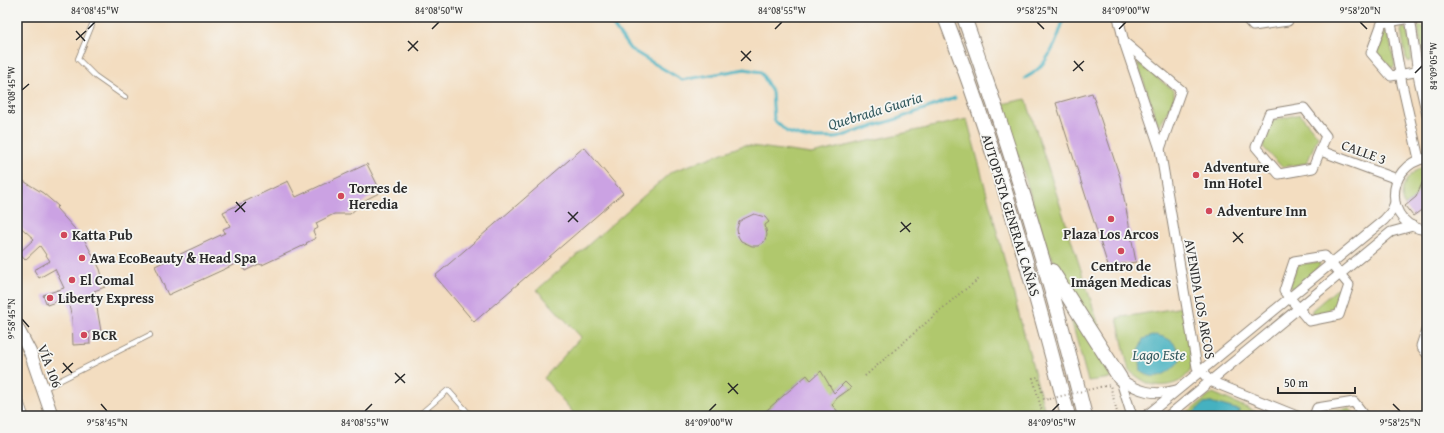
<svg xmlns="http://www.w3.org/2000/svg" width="1444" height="433" viewBox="0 0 1444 433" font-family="'Gentium Book Plus',serif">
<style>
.green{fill:#b0c86d;stroke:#6e7a4c}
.water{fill:#44b1c0;stroke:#386e76}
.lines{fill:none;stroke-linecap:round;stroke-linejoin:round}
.stream{stroke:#44b1c0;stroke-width:3}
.building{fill:#cba2e3}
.service-casing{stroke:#8f8476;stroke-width:6}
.minor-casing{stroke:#8f8476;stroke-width:11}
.secondary-casing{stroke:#8f8476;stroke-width:14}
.trunk-casing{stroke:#8f8476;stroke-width:16}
.path{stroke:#8f8476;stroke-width:2;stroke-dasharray:1 3;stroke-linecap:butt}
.service{stroke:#fff;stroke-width:4.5}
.minor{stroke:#fff;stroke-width:9}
.secondary{stroke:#fff;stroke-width:12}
.trunk{stroke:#fff;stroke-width:14}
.path-bridge{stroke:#8f8476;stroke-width:2;stroke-dasharray:1 3;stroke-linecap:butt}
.ticks{fill:none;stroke:#2b2b2b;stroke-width:1.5}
.poi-dot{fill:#d1495b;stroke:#f6f6f2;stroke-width:1.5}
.labels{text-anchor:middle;stroke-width:3.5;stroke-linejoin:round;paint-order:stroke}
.street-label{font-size:14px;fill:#2b2b2b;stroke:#f6f6f2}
.poi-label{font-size:14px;font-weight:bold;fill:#2b2b2b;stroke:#f6f6f2;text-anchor:start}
.water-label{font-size:15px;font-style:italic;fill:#345a5f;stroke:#f6f6f2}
.neatline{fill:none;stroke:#2b2b2b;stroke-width:1.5}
.ticks-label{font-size:10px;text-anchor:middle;fill:#2b2b2b}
</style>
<rect width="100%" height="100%" fill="#f6f6f2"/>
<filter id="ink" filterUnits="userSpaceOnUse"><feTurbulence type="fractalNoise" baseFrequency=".025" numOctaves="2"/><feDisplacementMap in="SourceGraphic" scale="8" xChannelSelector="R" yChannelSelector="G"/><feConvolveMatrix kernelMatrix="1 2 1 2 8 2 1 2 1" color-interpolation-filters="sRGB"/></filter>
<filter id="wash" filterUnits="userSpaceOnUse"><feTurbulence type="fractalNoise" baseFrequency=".012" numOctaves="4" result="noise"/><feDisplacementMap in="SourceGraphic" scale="16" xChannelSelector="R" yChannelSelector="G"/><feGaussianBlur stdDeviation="0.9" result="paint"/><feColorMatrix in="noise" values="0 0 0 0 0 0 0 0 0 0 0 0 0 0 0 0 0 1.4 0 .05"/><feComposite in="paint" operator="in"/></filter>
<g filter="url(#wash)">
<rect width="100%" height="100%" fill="#f3ddc0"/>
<!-- green -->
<g class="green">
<polygon points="1420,25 1427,30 1427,61 1424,60 1418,28"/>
<polygon points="1403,27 1407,30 1412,59 1409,62 1406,58 1401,31"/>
<polygon points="1386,31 1388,33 1395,65 1393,68 1390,67 1377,52 1383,34"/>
<polygon points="1137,62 1174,91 1174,98 1159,127"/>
<polygon points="1026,99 1108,354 1065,281 1047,248 1002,104"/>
<polygon points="1300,114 1318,136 1307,163 1282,167 1263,147 1271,121"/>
<polygon points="967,119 1046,416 842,416 832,405 837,397 851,389 845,382 827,399 807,375 760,416 576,416 544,378 581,337 537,290 671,172 744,145 811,154"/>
<path d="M 1423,167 L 1427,167 L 1427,183 L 1416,197 L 1405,206 C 1397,189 1407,174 1423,167 Z"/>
<polygon points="1316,262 1320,263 1319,267 1294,288 1291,287 1290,284 1298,265"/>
<polygon points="1337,289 1341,289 1341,293 1335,311 1315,315 1312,313 1312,310"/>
<polygon points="1065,297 1112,378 1088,381"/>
<path d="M 1183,307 C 1186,324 1192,343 1192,360 C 1192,381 1169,389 1150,384 C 1142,381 1136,375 1129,371 L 1117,318 Z"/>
<polygon points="1213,393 1266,416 1183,416"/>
<polygon points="1345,409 1350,409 1357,416 1321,415 1323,412"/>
</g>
<!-- water -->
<g class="water">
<path d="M 1155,335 C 1171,338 1178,343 1180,360 C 1170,373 1155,383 1141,371 L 1139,351 L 1143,339 Z"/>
<polygon points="1210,402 1239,410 1239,416 1190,416 1204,403"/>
</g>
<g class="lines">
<!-- stream -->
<g class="stream">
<polyline points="607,17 630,49 682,80 745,69 761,72 772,92 774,120 787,132 807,138 836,138 897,119 955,98"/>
<path d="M 1025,78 C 1048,67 1058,40 1064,17"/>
</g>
</g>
<g id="blocks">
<!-- building -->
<g class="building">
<polygon points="1092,93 1120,177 1136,262 1108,266 1056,103"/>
<polygon points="584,147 623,193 474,322 435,276"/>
<polygon points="367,164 381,192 367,199 350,214 334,214 316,223 318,228 313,231 316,238 306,243 307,244 262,265 259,264 245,271 240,262 168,295 155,266 225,233 223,229 230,226 223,212 288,181 296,197"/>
<polygon points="1427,172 1427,206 1413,216 1405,206 1416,197"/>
<polygon points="17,177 43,193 58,206 56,208 84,239 100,269 105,287 94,291 101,331 89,332 90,344 73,345 72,317 67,298 47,305 43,295 64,288 55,269 39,278 34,270 50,261 40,246 25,260 19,253 34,239 17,224"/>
<polygon points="754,214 765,217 769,222 765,225 767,235 764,242 758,246 752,246 741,241 738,236 737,229 739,222 743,219"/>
<polygon points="821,371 834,393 845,382 851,388 837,398 832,405 842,416 760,416 807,375 811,380"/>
</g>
</g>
</g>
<g filter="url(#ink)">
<use href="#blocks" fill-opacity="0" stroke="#8f8476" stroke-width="1"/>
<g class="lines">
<defs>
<g id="service">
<polyline points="92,17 92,25 78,59 95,76 125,97"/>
<polyline points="17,389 26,416"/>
<polyline points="43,389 150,335"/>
<polyline points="418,416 448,390 471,416"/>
</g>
<g id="minor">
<polyline points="1118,17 1124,42 1160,149 1197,367 1210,381 1297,416"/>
<polyline points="1245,17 1253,26 1288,21 1289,17"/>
<polyline points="1390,17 1402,84 1419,159"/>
<polyline points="1410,17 1419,80 1427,115"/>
<polyline points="1417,17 1382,23 1371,53 1391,76 1427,70"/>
<polyline points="1423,17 1427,21"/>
<polyline points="1124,42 1181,90 1160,149"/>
<polygon points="1304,108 1326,136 1313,168 1279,174 1256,147 1269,114"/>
<polyline points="1321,151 1397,179"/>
<path d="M 1427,158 C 1383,165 1384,227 1427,230"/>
<polygon points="1325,256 1349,285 1339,315 1309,321 1284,291 1294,261"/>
<polyline points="1427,328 1421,346 1427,354"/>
<path d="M 1120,378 C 1138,392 1155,396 1176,390"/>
<polyline points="1120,378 1132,416"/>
<polyline points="1146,416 1384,220 1391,212 1395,203"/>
<polyline points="1168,416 1391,232 1413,226"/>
<polyline points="1314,416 1317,408 1354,402 1365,416"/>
</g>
<polyline id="secondary" points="17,327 30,352 52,416"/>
<g id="trunk">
<path d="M 945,17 C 995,146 1033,282 1068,416"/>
<path d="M 964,17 C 1011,148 1051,281 1085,416"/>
<polyline points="1052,271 1120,378"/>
</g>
</defs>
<!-- service casing -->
<use href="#service" class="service-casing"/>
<!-- minor casing -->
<use href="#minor" class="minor-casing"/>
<!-- secondary casing -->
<use href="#secondary" class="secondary-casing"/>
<!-- trunk casing -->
<use href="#trunk" class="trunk-casing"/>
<!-- path -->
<g class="path">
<polyline points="865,376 958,295 979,279"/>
<polyline points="1100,387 1110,385 1118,416"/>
<polyline points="1041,416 1043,415 1033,378 1038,377 1044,400 1049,399"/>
</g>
<!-- service -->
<use href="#service" class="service"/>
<!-- minor -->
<use href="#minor" class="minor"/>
<!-- secondary -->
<use href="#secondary" class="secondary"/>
<!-- trunk -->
<use href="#trunk" class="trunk"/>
<!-- path-bridge -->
<polyline class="path-bridge" points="1049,399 1100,387"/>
</g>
</g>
<!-- ticks -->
<path class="ticks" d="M 1037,22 L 1044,29M 1360,22 L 1367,29M 88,29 L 95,22M 432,29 L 439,22M 775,29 L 782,22M 1119,29 L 1126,22M 76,31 L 85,41M 76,40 L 86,31M 408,41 L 418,51M 408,51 L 418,41M 741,51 L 751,61M 741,61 L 751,51M 1074,61 L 1083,71M 1073,71 L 1084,61M 1415,73 L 1422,66M 22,90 L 29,84M 236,202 L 245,212M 235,212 L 246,202M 568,212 L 578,222M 568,222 L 578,212M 901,222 L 910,232M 900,232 L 911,223M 1233,232 L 1243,243M 1233,242 L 1243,233M 22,319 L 29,327M 63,363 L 72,373M 62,373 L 73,363M 395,373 L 405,383M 395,383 L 405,374M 728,383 L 738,394M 728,393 L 738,384M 101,404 L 107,411M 1393,404 L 1400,411M 365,411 L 372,404M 709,411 L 716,404M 1052,411 L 1059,404"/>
<!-- markers -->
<g class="poi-dot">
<circle cx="1196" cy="175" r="4"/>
<circle cx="341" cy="196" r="4"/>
<circle cx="1209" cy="211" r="4"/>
<circle cx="1111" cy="219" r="4"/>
<circle cx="64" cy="235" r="4"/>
<circle cx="1121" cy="251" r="4"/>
<circle cx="82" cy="258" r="4"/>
<circle cx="72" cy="280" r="4"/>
<circle cx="50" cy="298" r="4"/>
<circle cx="84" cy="335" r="4"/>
</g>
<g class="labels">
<!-- street labels -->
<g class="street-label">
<text transform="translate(1364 152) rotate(20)" y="5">CALLE 3</text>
<text transform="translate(1011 215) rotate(73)" y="5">AUTOPISTA GENERAL CAÑAS</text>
<text transform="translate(1200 299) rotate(80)" y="5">AVENIDA LOS ARCOS</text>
<text transform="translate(50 366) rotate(69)" y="5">VÍA 106</text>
</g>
<!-- poi labels -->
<g class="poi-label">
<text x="1204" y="172">Adventure<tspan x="1204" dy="16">Inn Hotel</tspan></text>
<text x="349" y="193">Torres de<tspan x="349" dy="16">Heredia</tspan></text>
<text x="1217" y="216">Adventure Inn</text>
<text x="1111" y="239" text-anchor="middle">Plaza Los Arcos</text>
<text x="72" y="240">Katta Pub</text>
<text x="90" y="263">Awa EcoBeauty &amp; Head Spa</text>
<text x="1121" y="271" text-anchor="middle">Centro de<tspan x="1121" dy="16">Imágen Medicas</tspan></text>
<text x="80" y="285">El Comal</text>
<text x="58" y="303">Liberty Express</text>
<text x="92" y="340">BCR</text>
</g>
<!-- water labels -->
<g class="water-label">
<text transform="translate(875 111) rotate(-17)" y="5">Quebrada Guaria</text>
<text x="1159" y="360">Lago Este</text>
</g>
</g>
<!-- margin -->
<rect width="1444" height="433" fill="none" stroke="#f6f6f2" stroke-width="44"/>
<!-- scale -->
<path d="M1278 387v6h77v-6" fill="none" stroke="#2b2b2b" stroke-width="2"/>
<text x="1284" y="387" font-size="12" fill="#2b2b2b" stroke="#f6f6f2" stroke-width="3" paint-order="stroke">50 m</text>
<rect x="22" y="22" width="1400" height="389" class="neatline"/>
<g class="ticks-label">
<text x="95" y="14">84°08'45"W</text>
<text x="439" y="14">84°08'50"W</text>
<text x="782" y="14">84°08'55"W</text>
<text x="1037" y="14">9°58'25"N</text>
<text x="1126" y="14">84°09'00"W</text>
<text x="1360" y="14">9°58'20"N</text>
<text transform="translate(1433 66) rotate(-90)" y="4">84°09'05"W</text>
<text transform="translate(11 90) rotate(-90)" y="4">84°08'45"W</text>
<text transform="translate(11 319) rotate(-90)" y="4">9°58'45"N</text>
<text x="107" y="426">9°58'45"N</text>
<text x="365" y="426">84°08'55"W</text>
<text x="709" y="426">84°09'00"W</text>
<text x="1052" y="426">84°09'05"W</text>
<text x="1400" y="426">9°58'25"N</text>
</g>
</svg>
